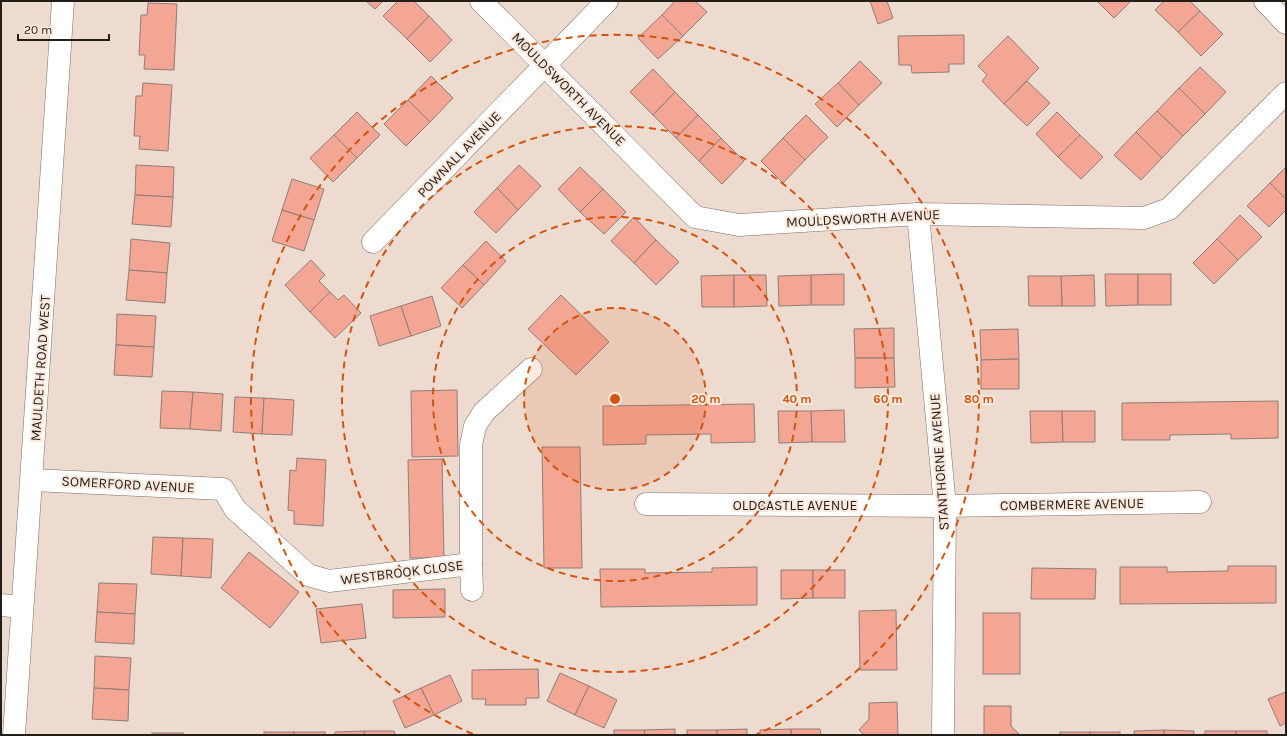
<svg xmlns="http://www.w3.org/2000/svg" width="1287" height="736" viewBox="0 0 1287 736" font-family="Karla,sans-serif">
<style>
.building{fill:#f3a693;stroke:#907d78}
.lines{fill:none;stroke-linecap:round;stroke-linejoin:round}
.minor-casing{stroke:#7c6d62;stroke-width:23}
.minor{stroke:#fff;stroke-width:22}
.ring{fill:none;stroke:#d4530d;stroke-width:2;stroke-dasharray:7 5}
.labels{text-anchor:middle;stroke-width:4;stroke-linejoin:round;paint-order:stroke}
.street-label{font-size:14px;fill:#241e19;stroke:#fae8dc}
.centre{fill:#d4530d;stroke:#fae8dc;stroke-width:2}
.ring-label{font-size:12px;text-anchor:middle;font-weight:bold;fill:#d4530d;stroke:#fae8dc;stroke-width:4;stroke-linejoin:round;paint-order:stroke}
</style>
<rect width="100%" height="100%" fill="#eddbcf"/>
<!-- building -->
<g class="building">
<polygon points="366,1 383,1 375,9"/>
<polygon points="398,1 414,1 429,16 407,39 383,16"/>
<polygon points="675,1 695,1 707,12 683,36 662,15"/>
<polygon points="870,1 887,1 893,18 878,24"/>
<polygon points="1097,1 1131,1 1114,18"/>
<polygon points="1164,1 1190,1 1200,11 1178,32 1155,10"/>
<polygon points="148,3 177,4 174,70 144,69 145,55 139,55 141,15 147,15"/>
<polygon points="1200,11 1223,34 1201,56 1178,32"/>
<polygon points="662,15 683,36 658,59 638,38"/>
<polygon points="429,16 452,40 430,62 407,39"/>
<polygon points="964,35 964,64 949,64 949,72 912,73 911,65 899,65 898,36"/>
<polygon points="1008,36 1039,68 1004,104 982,81 987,75 978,66"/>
<polygon points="860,61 882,83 859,105 838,83"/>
<polygon points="1200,67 1226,92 1205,114 1179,88"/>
<polygon points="653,69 675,92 653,115 630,92"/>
<polygon points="431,76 453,98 430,122 408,100"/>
<polygon points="1027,81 1050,103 1027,126 1004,104"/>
<polygon points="143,83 172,85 168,151 139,149 140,136 134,136 136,96 142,96"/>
<polygon points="838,83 859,105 837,127 815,104"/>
<polygon points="1179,88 1205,114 1183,136 1157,111"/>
<polygon points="675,92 698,115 676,138 653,115"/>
<polygon points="408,100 430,122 406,146 384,124"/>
<polygon points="1157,111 1183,136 1162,158 1136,132"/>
<polygon points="357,112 380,135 357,158 334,135"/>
<polygon points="1057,112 1080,135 1058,157 1036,134"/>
<polygon points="698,115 721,138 699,161 676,138"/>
<polygon points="806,115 828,137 805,160 783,138"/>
<polygon points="1136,132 1162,158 1141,180 1114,155"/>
<polygon points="334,135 357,158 333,182 310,158"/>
<polygon points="1080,135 1103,157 1081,179 1058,157"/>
<polygon points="721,138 744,161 722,184 699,161"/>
<polygon points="783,138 805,160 783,183 761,161"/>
<polygon points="136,165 174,167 173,197 135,195"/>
<polygon points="519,165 541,186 518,210 497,188"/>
<polygon points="580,167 603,189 580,212 558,189"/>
<polygon points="1286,167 1286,199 1270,183"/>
<polygon points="292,179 324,189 314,220 282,210"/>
<polygon points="1270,183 1286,199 1286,210 1269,227 1247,206"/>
<polygon points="497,188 518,210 496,233 474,212"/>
<polygon points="603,189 626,212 604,234 580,212"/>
<polygon points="135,195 173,197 171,227 132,224"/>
<polygon points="282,210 314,220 304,251 272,241"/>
<polygon points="1240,215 1262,237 1238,260 1217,239"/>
<polygon points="634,217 656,240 634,263 611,241"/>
<polygon points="131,239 170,243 167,273 129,270"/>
<polygon points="1217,239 1238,260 1214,284 1193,263"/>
<polygon points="656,240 679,262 656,285 634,263"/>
<polygon points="486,241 506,261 484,285 463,265"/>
<polygon points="311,260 325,275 319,281 330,292 310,312 285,285"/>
<polygon points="463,265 484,285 462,308 441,288"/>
<polygon points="129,270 167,273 165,303 126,300"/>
<polygon points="844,274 844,305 811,305 811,275"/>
<polygon points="1105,274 1138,274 1138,305 1106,306"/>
<rect x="1138" y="274" width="33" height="31"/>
<polygon points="734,275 734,307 702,307 701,276"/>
<polygon points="734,275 766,275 767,306 734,307"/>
<polygon points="811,275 811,305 779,306 778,276"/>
<polygon points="1094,275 1095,306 1062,306 1061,276"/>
<polygon points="1028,276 1061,276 1062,306 1029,306"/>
<polygon points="330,292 338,300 344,295 361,313 335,338 310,312"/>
<polygon points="561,295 609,342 576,375 528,329"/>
<polygon points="432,296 441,326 411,336 401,306"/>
<polygon points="401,306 411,336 379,346 370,316"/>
<polygon points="117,314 156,316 154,347 116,345"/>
<polygon points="894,328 894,358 855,358 854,329"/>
<polygon points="1018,329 1019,359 981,360 980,330"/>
<polygon points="116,345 154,347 152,377 114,375"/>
<polygon points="855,358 894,358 895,387 855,388"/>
<polygon points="1019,359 1019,389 981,389 981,360"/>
<polygon points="457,390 458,456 412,457 411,391"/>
<polygon points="162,391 193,392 190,429 160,428"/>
<polygon points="193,392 223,394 221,431 190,429"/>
<polygon points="235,397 264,398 262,434 233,432"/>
<polygon points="264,398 294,400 292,435 262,434"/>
<polygon points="1278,401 1278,438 1231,439 1231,434 1170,435 1170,440 1122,440 1122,403"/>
<polygon points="754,404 755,442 711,443 711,434 646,435 646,444 603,445 603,406"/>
<polygon points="844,410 845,442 812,442 811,411"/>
<polygon points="778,411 811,411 812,442 779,443"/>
<polygon points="1030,411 1062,411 1063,442 1031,443"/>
<polygon points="1062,411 1095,411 1095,442 1063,442"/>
<polygon points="542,447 580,447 582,568 544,568"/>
<polygon points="297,458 326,460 323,526 294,524 294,511 288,510 290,470 296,471"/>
<polygon points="442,459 444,558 410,558 408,460"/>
<polygon points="153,537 183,538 181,576 151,574"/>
<polygon points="183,538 213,539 211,578 181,576"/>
<polygon points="249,552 299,592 270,628 221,588"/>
<polygon points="1228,566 1276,566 1276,603 1120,604 1120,567 1167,567 1167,572 1228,571"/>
<polygon points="757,567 757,605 601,607 600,569 645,569 645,573 712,572 712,568"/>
<polygon points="1032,568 1096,569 1095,599 1031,599"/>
<polygon points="781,570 813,570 813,598 781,599"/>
<rect x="813" y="570" width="32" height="28"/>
<polygon points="99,583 137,584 135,614 97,612"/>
<polygon points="445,589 445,617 393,618 393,590"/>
<polygon points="362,604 366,638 321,643 316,609"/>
<polygon points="896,610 897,670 860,670 859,611"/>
<polygon points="97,612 135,614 134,644 95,642"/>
<rect x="983" y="613" width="37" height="61"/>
<polygon points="95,656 131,658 129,690 94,688"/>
<polygon points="538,669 539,698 526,698 526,705 485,705 486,699 472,699 472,670"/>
<polygon points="560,673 589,686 575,715 547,701"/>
<polygon points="450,675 462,701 434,715 421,688"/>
<polygon points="589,686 617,700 604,728 575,715"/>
<polygon points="94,688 129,690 128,721 92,719"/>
<polygon points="421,688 434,715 405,728 393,701"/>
<polygon points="1286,692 1286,723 1280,726 1268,699"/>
<polygon points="897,702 898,734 897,735 864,735 859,730 869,719 869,703"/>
<polygon points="984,706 1011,706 1011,726 1019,734 984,735"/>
<polygon points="675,729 675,735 645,735 644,730"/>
<polygon points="747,729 747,735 717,735 717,730"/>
<polygon points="791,729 820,729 821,735 791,735"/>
<polygon points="791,729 791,735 760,735 760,730"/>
<polygon points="614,730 644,730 645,735 614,735"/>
<rect x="687" y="730" width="30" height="5"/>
<polygon points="1164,730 1194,731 1194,735 1164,735"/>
<polygon points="1164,730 1164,735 1134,735 1134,731"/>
<polygon points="364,731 365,735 335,735 335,732"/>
<polygon points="364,731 394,731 395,735 365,735"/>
<rect x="1205" y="731" width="31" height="4"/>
<rect x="1236" y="731" width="31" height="4"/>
<rect x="264" y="732" width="30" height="3"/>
<rect x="294" y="732" width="31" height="3"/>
<rect x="1060" y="732" width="30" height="3"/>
<rect x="1090" y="732" width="30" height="3"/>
<rect x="152" y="733" width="31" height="2"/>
</g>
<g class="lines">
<defs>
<g id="minor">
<polyline points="481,1 695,217 739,225 918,214 1144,218 1169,209 1286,93"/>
<polyline points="1265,1 1286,23"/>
<polyline points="918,214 945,506 943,735"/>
<polyline points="373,242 607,1"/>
<polyline points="32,480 223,489 235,509 308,575 329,581 471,564 471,445 475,426 484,412 531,369"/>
<polyline points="646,504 945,506 1200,502"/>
<polyline points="471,564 472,590"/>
<polyline points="1,605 22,607"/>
<polyline points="14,735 63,1"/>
</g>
</defs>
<!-- minor casing -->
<use href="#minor" class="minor-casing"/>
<!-- minor -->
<use href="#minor" class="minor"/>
</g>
<!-- distance rings -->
<circle cx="615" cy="399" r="91" fill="#d4530d" fill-opacity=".12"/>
<g class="ring">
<circle cx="615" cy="399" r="91"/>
<circle cx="615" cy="399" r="182"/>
<circle cx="615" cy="399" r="273"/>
<path d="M473 734A364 364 0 1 1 757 734"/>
</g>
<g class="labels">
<!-- street labels -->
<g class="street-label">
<text transform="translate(569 89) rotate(45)" y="5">MOULDSWORTH AVENUE</text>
<text transform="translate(459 154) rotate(-46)" y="5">POWNALL AVENUE</text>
<text transform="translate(863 218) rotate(-3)" y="5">MOULDSWORTH AVENUE</text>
<text transform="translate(40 368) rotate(-86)" y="5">MAULDETH ROAD WEST</text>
<text transform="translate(939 462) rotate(-94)" y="5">STANTHORNE AVENUE</text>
<text transform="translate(128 484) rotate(3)" y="5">SOMERFORD AVENUE</text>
<text transform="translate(1072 504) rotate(-1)" y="5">COMBERMERE AVENUE</text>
<text x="795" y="510">OLDCASTLE AVENUE</text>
<text transform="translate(402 572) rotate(-7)" y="5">WESTBROOK CLOSE</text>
</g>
</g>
<circle cx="615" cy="399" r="6" class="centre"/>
<g class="ring-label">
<text x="706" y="403">20 m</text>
<text x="797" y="403">40 m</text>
<text x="888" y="403">60 m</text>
<text x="979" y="403">80 m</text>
</g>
<!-- border -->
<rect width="1287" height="736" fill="none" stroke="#241e19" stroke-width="4"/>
<!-- scale -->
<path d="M18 34v6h91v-6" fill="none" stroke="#241e19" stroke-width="2"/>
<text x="24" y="34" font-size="12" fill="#241e19" stroke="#fae8dc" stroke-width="3" paint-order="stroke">20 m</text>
</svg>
